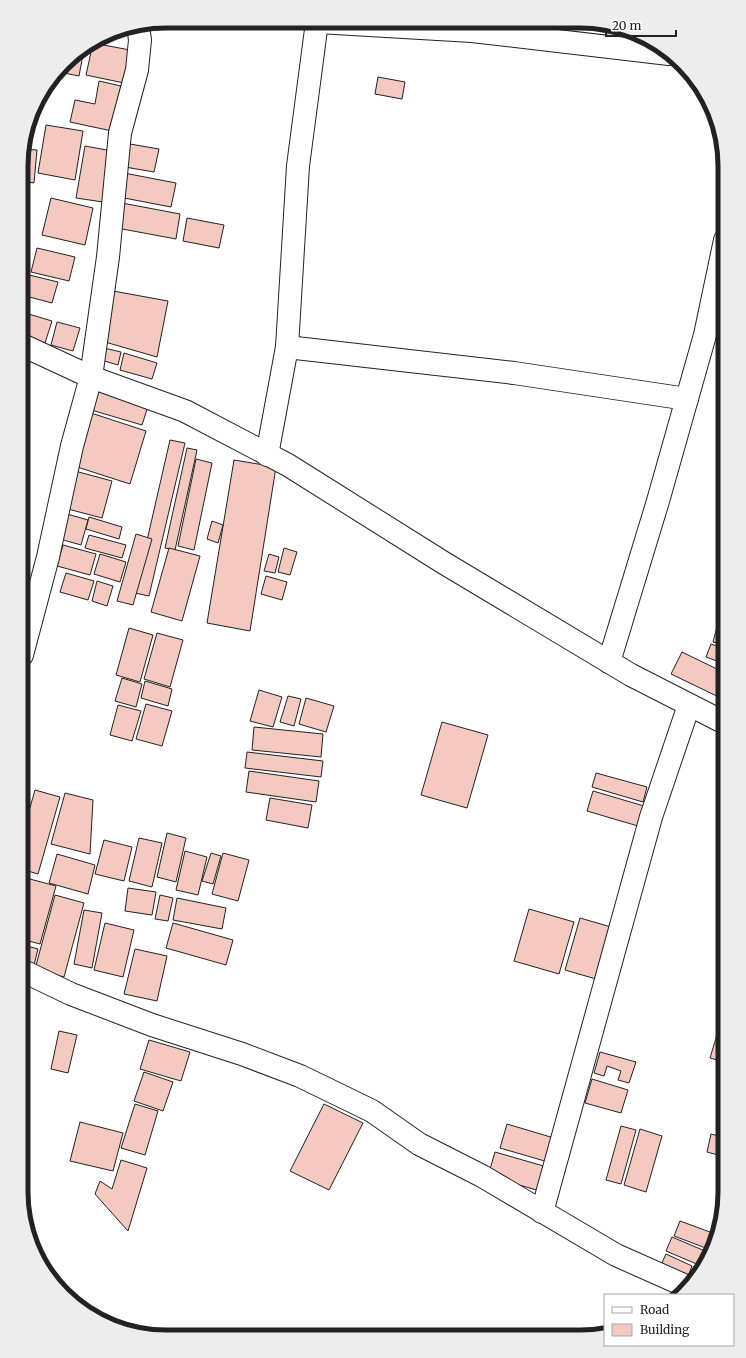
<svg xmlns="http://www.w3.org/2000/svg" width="746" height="1358" viewBox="0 0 746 1358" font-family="Merriweather,serif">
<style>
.building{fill:#f3c9c0;stroke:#222}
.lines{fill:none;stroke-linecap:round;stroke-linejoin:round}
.minor-casing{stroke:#222;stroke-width:24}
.minor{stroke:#fff;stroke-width:22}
.rim{fill:none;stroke:#222;stroke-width:5}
</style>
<rect width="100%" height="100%" fill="#fff"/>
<!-- building -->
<g class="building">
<polygon points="93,43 130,50 124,83 86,75"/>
<polygon points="83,49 84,49 79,76 59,72 70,57"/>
<polygon points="378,77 405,82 402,99 375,94"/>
<polygon points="99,81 121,86 112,131 70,122 75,100 95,104"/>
<polygon points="46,125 83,131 75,180 38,173"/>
<polygon points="130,144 159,149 154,172 125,167"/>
<polygon points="85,146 112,151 103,202 76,198"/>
<polygon points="22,149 37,150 34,183 22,181"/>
<polygon points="124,173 176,183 171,207 119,197"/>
<polygon points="51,198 93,208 85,245 42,235"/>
<polygon points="122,203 180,214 176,239 117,228"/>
<polygon points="22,204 29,205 22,248"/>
<polygon points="187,218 224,225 219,248 183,241"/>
<polygon points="37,248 75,257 69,281 31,272"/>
<polygon points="25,274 58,282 52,303 22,295 22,286"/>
<polygon points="113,291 168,301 157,357 105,342"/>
<polygon points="22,312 52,321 45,343 22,336"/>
<polygon points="57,322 80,328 73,351 51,345"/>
<polygon points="104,348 121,352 118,365 101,360"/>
<polygon points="124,353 157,363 152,379 120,370"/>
<polygon points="96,384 150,400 142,425 88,409"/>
<polygon points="88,412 146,431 130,484 71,465"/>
<polygon points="170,440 185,443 149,596 135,593"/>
<polygon points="187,448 197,450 175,550 165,548"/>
<polygon points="196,459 212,463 194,550 178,546"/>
<polygon points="234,460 276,467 250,631 207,623"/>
<polygon points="75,471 112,481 102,518 64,508"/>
<polygon points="67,514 88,520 81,545 60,539"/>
<polygon points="89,517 122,527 119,539 86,529"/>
<polygon points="212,521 223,525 218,543 207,539"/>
<polygon points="136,534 152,539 133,605 117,601"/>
<polygon points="89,535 126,545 122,558 85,548"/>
<polygon points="63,545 96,554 90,575 57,566"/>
<polygon points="169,548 200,556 182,621 151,612"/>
<polygon points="284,548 297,552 290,575 278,572"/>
<polygon points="100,554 126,562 120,582 94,574"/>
<polygon points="269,554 279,557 275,573 264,571"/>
<polygon points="66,573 94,581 88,600 60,592"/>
<polygon points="266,576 287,582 282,600 261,594"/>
<polygon points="97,581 113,586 107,606 92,601"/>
<polygon points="719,619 725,620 725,645 713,642"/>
<polygon points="129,628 153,635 140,682 116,675"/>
<polygon points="157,633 183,640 170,687 144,679"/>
<polygon points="711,644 725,649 725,664 706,657"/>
<polygon points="682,652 725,673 725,700 671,674"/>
<polygon points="122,678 142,684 136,707 115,701"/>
<polygon points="145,681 172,689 168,706 141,698"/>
<polygon points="259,690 282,697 273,727 250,721"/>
<polygon points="288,696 301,699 294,726 280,722"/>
<polygon points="306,698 334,706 326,732 299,724"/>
<polygon points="146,704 172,711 162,746 136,739"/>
<polygon points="118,705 141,711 132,741 110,735"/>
<polygon points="442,722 488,735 467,808 421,795"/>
<polygon points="254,727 323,734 321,757 252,750"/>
<polygon points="247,752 323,761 321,777 245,768"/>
<polygon points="249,771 319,781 316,802 246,792"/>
<polygon points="596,773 647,787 643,802 592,787"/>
<polygon points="35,790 60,797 38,874 21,869 21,839"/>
<polygon points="593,791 644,806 638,826 587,811"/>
<polygon points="65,793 93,800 90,854 51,844"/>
<polygon points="270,798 312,805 308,828 266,820"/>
<polygon points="167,833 186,838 176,882 157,877"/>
<polygon points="139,838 162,843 152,887 129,881"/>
<polygon points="104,840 132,847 124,881 95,874"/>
<polygon points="185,851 207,857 198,895 176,890"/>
<polygon points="211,853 221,856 213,884 202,881"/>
<polygon points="223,853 249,860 238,901 212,894"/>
<polygon points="57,854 95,865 88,894 49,883"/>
<polygon points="30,879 56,886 40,944 21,939 21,912"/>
<polygon points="128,888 156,892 152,915 125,911"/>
<polygon points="55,895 84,903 64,977 35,969"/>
<polygon points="160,895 173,898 168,921 155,919"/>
<polygon points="177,898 226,908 222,929 173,920"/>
<polygon points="529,909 574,922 559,974 514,961"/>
<polygon points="84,910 102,913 92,968 74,964"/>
<polygon points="580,918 611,927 596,979 565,970"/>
<polygon points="105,923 134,930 123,977 94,970"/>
<polygon points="173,923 233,940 226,965 166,948"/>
<polygon points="27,946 38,949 34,965 23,962"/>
<polygon points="135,949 167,956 157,1001 124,994"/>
<polygon points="725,1008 725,1062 710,1058"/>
<polygon points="59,1031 77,1035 68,1073 51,1069"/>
<polygon points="149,1040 190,1052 181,1081 140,1069"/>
<polygon points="600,1052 636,1062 629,1083 618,1080 621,1071 607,1066 604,1076 594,1073"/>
<polygon points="144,1072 173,1082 163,1111 134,1101"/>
<polygon points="592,1079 628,1090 621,1113 585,1103"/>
<polygon points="135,1104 158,1111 145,1155 121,1148"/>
<polygon points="324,1104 363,1123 329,1190 290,1171"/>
<polygon points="80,1122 123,1133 113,1171 70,1161"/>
<polygon points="507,1124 554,1138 548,1162 500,1148"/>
<polygon points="621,1126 636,1130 621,1184 606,1180"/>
<polygon points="640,1129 662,1136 646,1192 624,1185"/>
<polygon points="711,1134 725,1138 725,1157 707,1152"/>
<polygon points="495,1152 547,1167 540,1191 488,1176"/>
<polygon points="121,1160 147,1168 128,1231 95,1194 100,1181 112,1189"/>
<polygon points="680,1221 718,1235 711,1250 674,1236"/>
<polygon points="672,1237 705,1251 699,1265 666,1251"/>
<polygon points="666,1254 692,1266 687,1279 660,1267"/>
</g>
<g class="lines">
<defs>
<g id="minor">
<polyline points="318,22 472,31 473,23"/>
<polyline points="472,31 669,54"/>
<polyline points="22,345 91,377 185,411 288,465 444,563 631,675 725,723"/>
<polyline points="287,347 514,373 687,399"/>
<polyline points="267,455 287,347 298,166 317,22"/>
<polyline points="22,655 48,557 72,446 91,377 108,257 120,133 137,70 140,40 138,26"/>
<polyline points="609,662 658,501 705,335 725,240"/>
<polyline points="21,970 71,994 152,1025 242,1054 300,1076 372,1111 419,1144 482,1176 616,1255 688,1287"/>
<polyline points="542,1212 651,817 689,705"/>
</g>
</defs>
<!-- minor casing -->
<use href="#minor" class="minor-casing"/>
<!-- minor -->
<use href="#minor" class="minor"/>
</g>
<!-- crop -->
<path d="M0 0H746V1358H0ZM166 28H580A138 138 0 0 1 718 166V1192A138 138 0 0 1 580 1330H166A138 138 0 0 1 28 1192V166A138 138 0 0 1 166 28Z" fill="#ededed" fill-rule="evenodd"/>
<path class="rim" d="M166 28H580A138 138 0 0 1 718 166V1192A138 138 0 0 1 580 1330H166A138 138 0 0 1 28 1192V166A138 138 0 0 1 166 28Z"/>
<!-- legend -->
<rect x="604" y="1294" width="130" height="52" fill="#ffffff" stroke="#a7a7a7"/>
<rect x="612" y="1307" width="20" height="6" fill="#ffffff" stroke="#a7a7a7"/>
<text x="640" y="1314" font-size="12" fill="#222222">Road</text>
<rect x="612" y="1324" width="20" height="12" fill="#f3c9c0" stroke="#a7a7a7"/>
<text x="640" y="1334" font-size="12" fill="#222222">Building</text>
<!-- scale -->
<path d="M606 30v6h70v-6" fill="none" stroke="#222222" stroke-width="2"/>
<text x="612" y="30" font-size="12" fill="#222222" stroke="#ffffff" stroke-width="3" paint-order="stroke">20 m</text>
</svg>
